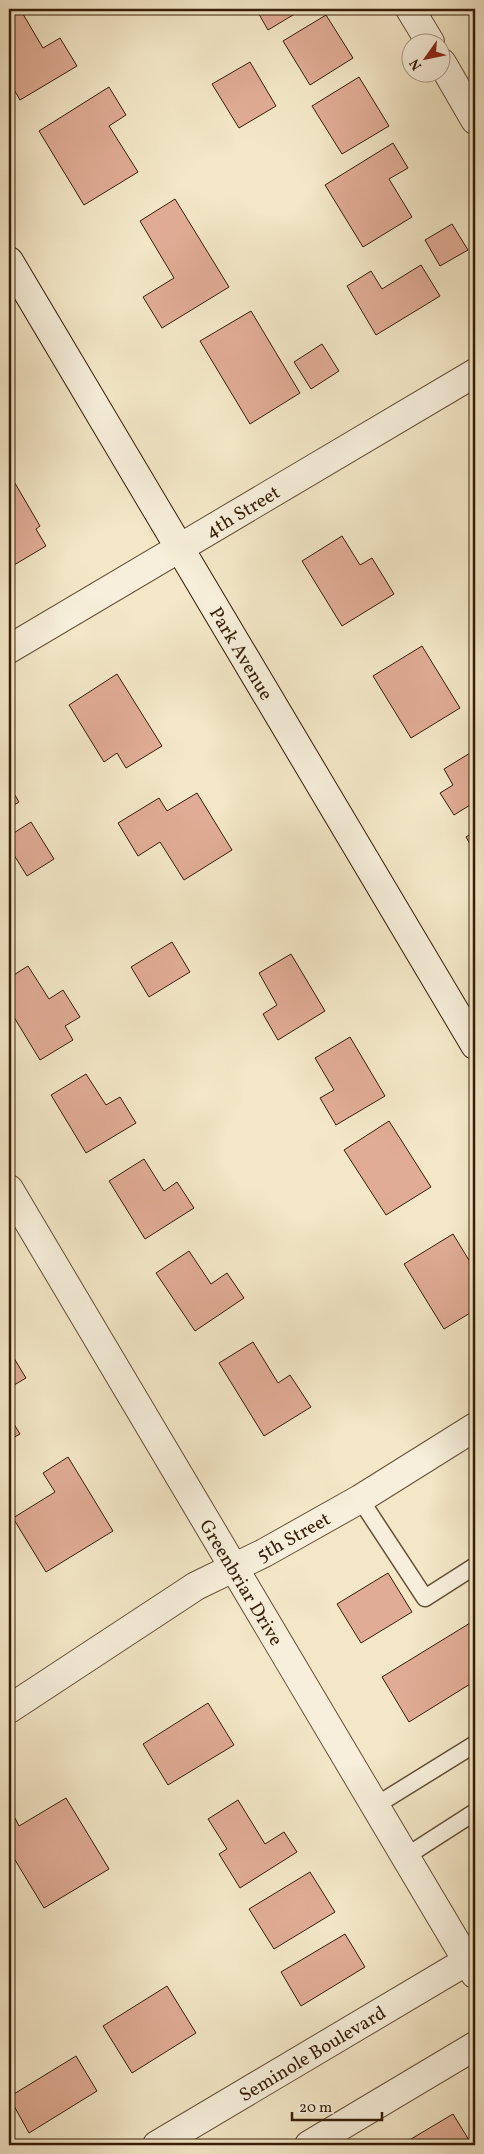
<svg xmlns="http://www.w3.org/2000/svg" width="484" height="2154" viewBox="0 0 484 2154" font-family="Vollkorn,serif">
<style>
.building{fill:#e0ac95;stroke:#361e07}
.lines{fill:none;stroke-linecap:round;stroke-linejoin:round}
.lane-casing{stroke:#655037;stroke-width:19}
.street-casing{stroke:#655037;stroke-width:30}
.secondary-casing{stroke:#361e07;stroke-width:30}
.lane{stroke:#f7efdb;stroke-width:16}
.street{stroke:#f7efdb;stroke-width:28}
.secondary{stroke:#f7efdb;stroke-width:28}
.labels{text-anchor:middle;stroke-width:4.5;stroke-linejoin:round;paint-order:stroke}
.street-label{font-size:19px;fill:#361e07;stroke:#f7efdb}
</style>
<rect width="100%" height="100%" fill="#f3e7c7"/>
<filter id="stains"><feTurbulence type="fractalNoise" baseFrequency=".004" numOctaves="4"/><feColorMatrix values="0 0 0 0 .2 0 0 0 0 .09 0 0 0 0 .02 0 0 0 .5 -.17"/></filter>
<radialGradient id="worn" r=".72"><stop offset=".6" stop-color="#630" stop-opacity="0"/><stop offset="1" stop-color="#630" stop-opacity=".3"/></radialGradient>
<!-- building -->
<g class="building">
<polygon points="20,9 43,48 60,38 77,66 20,100 9,81 9,16"/>
<polygon points="256,9 303,9 268,30"/>
<polygon points="326,15 353,58 310,85 283,41"/>
<polygon points="250,62 276,106 239,128 212,84"/>
<polygon points="359,77 389,126 342,154 312,106"/>
<polygon points="109,87 126,115 109,126 138,172 84,205 39,131"/>
<polygon points="393,143 408,168 389,179 412,217 363,247 325,185"/>
<polygon points="175,199 229,287 162,328 143,297 174,278 140,221"/>
<polygon points="452,224 468,250 440,266 425,240"/>
<polygon points="421,265 440,296 376,335 347,286 371,271 382,289"/>
<polygon points="251,311 300,393 250,424 200,341"/>
<polygon points="322,344 339,371 311,389 294,362"/>
<polygon points="9,473 40,526 36,529 46,546 9,568"/>
<polygon points="342,536 360,565 372,558 394,594 342,626 302,561"/>
<polygon points="422,646 460,708 411,738 373,676"/>
<polygon points="117,674 162,746 126,768 117,753 104,762 69,705"/>
<polygon points="475,750 475,802 454,815 440,793 453,785 444,769"/>
<polygon points="9,785 19,802 9,808"/>
<polygon points="197,793 232,850 184,880 160,842 138,856 118,823 159,798 167,811"/>
<polygon points="31,822 54,859 27,876 9,847 9,836"/>
<polygon points="475,831 475,853 466,837"/>
<polygon points="172,942 190,972 149,997 131,967"/>
<polygon points="291,954 325,1011 278,1040 263,1014 277,1005 259,973"/>
<polygon points="28,966 49,999 63,990 80,1017 65,1026 73,1040 40,1060 9,1009 9,978"/>
<polygon points="350,1037 385,1096 336,1125 320,1098 334,1090 315,1058"/>
<polygon points="86,1074 106,1105 120,1097 136,1123 86,1153 51,1095"/>
<polygon points="389,1121 431,1187 386,1215 344,1150"/>
<polygon points="144,1159 164,1191 177,1182 194,1208 145,1239 109,1181"/>
<polygon points="453,1234 475,1270 475,1310 444,1329 404,1264"/>
<polygon points="189,1251 211,1284 227,1273 244,1298 195,1331 156,1273"/>
<polygon points="253,1342 278,1383 290,1375 311,1407 264,1436 219,1363"/>
<polygon points="9,1350 26,1378 9,1388"/>
<polygon points="9,1416 20,1434 9,1440"/>
<polygon points="68,1457 113,1531 46,1572 13,1518 55,1492 43,1473"/>
<polygon points="388,1573 412,1612 361,1643 337,1604"/>
<polygon points="475,1620 475,1681 409,1722 382,1677"/>
<polygon points="208,1703 234,1745 168,1785 143,1744"/>
<polygon points="66,1798 109,1869 44,1908 9,1850 9,1821 15,1818 19,1826"/>
<polygon points="238,1800 265,1844 284,1832 297,1852 240,1888 219,1854 227,1849 208,1819"/>
<polygon points="310,1872 335,1912 274,1949 249,1909"/>
<polygon points="345,1934 365,1967 301,2006 281,1972"/>
<polygon points="167,1986 196,2033 132,2073 103,2026"/>
<polygon points="76,2056 97,2091 29,2133 9,2097"/>
<polygon points="453,2114 472,2145 401,2145"/>
</g>
<g class="lines">
<defs>
<g id="lane">
<polyline points="360,1499 425,1598 475,1566"/>
<polyline points="375,1806 475,1744"/>
<polyline points="405,1857 475,1812"/>
</g>
<g id="street">
<polyline points="410,9 430,42"/>
<polyline points="442,63 475,120"/>
<polyline points="9,649 475,373"/>
<polyline points="9,1189 475,1974"/>
<polyline points="9,1709 196,1586 264,1553 360,1499 475,1427"/>
<polyline points="157,2145 467,1961"/>
<polyline points="309,2145 475,2046"/>
</g>
<polyline id="secondary" points="9,261 475,1045"/>
</defs>
<!-- lane casing -->
<use href="#lane" class="lane-casing"/>
<!-- street casing -->
<use href="#street" class="street-casing"/>
<!-- secondary casing -->
<use href="#secondary" class="secondary-casing"/>
<!-- lane -->
<use href="#lane" class="lane"/>
<!-- street -->
<use href="#street" class="street"/>
<!-- secondary -->
<use href="#secondary" class="secondary"/>
</g>
<g class="labels">
<!-- street labels -->
<g class="street-label">
<text transform="translate(242 511) rotate(-31)" y="7">4th Street</text>
<text transform="translate(242 653) rotate(59)" y="7">Park Avenue</text>
<text transform="translate(293 1536) rotate(-29)" y="7">5th Street</text>
<text transform="translate(242 1582) rotate(59)" y="7">Greenbriar Drive</text>
<text transform="translate(312 2053) rotate(-31)" y="7">Seminole Boulevard</text>
</g>
</g>
<!-- margin -->
<rect width="484" height="2154" fill="none" stroke="#f3e7c7" stroke-width="30"/>
<rect x="10" y="10" width="464" height="2134" fill="none" stroke="#361e07" stroke-width="2.5"/>
<rect x="15" y="15" width="454" height="2124" fill="none" stroke="#361e07"/>
<!-- north arrow -->
<g transform="translate(426 58) rotate(237)"><circle r="24" fill="#f7efdb" stroke="#aa9b86"/>
<path d="M0-4L9 19L0 12L-9 19Z" fill="#8f2418"/>
<text y="-8" font-size="14" font-weight="bold" text-anchor="middle" fill="#361e07">N</text>
</g>
<!-- scale -->
<path d="M292 2112v8h90v-8" fill="none" stroke="#361e07" stroke-width="2.5"/>
<text x="299" y="2112" font-size="15" fill="#361e07" stroke="#f7efdb" stroke-width="4" paint-order="stroke">20 m</text>
<rect width="100%" height="100%" filter="url(#stains)"/>
<rect width="100%" height="100%" fill="url(#worn)"/>
</svg>
